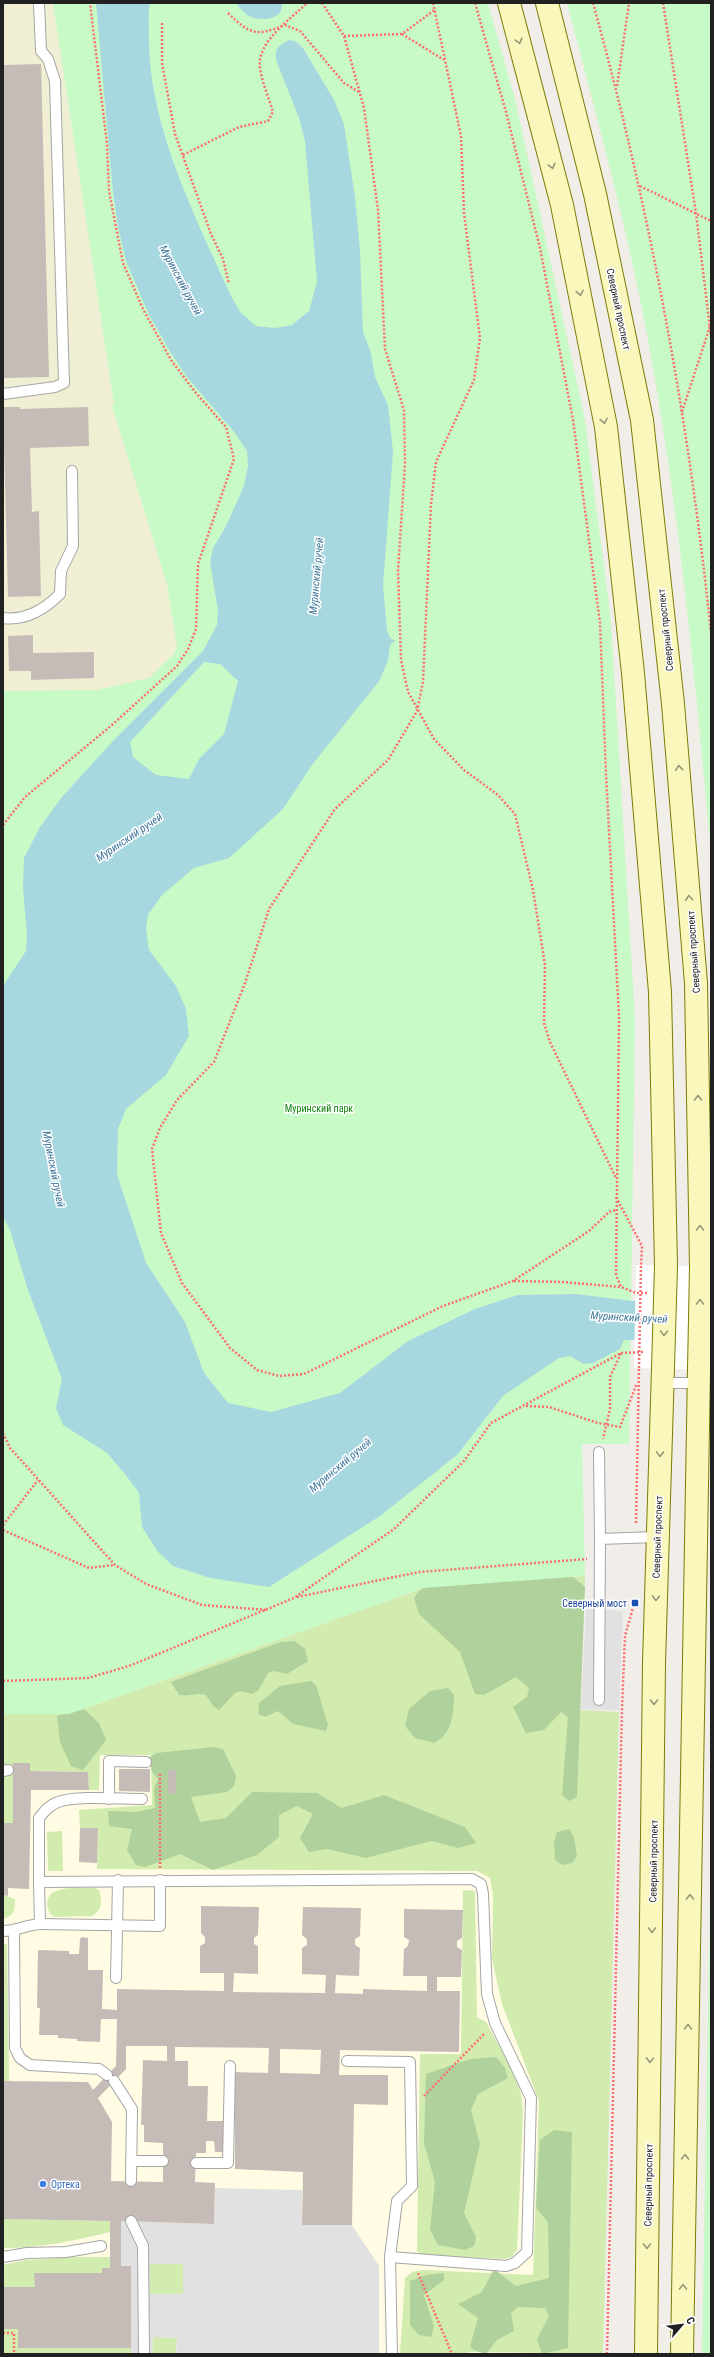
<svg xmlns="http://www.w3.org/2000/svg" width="714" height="2357" viewBox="0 0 714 2357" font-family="'Roboto Condensed',sans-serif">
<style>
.education{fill:#fffce3}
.farmland{fill:#f0efd3}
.grass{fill:#d2ebae}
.forest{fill:#b1d19c}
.park{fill:#c7fac6}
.parking{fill:#e1e1e1;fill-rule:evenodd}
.water{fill:#a8d8df;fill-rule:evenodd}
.pier{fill:#fff}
.building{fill:#c6bcb7;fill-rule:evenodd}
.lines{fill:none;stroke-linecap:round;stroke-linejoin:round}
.lane-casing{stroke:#a5a5a5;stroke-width:12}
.secondary-casing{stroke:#7c7c04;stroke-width:24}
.path{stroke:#fb6f6f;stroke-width:2.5;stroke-dasharray:2 2;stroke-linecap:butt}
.lane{stroke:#fff;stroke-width:10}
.secondary{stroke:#faf7bd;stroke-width:22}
.secondary-bridge-casing{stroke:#7c7c04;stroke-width:24;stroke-linecap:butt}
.path-bridge{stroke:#fb6f6f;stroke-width:2.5;stroke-dasharray:2 2;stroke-linecap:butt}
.secondary-bridge{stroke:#faf7bd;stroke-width:22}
.oneway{stroke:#989777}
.transit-dot{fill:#1a4fb4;stroke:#fff;stroke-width:1.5}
.shop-dot{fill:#3f7fe0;stroke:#fff;stroke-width:1.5}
.labels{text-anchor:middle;stroke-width:3;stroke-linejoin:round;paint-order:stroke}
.street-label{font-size:10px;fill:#212121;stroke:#fff}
.park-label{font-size:10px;fill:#0d830b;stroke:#fff}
.transit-label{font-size:10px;fill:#164399;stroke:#fff;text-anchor:end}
.shop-label{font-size:10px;fill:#366cbe;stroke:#fff;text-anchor:start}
.water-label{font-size:11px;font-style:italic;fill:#42789b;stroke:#fff}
</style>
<rect width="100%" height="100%" fill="#f1ede8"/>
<!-- education -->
<polygon class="education" points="585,1576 573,1869 563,2354 3,2354 3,1714"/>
<!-- farmland -->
<polygon class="farmland" points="3,3 53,3 114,404 112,406 167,584 177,647 173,655 150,678 97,690 3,691"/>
<!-- grass -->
<g class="grass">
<polygon points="585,1576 580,1710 619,1712 603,2354 469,2352 468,2354 400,2354 405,2278 412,2272 423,2270 533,2275 539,2101 502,2004 492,1959 493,1896 490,1878 477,1871 97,1869 98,1828 80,1828 79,1810 152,1805 151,1755 100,1755 99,1790 89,1790 88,1772 30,1771 30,1763 13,1763 13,1823 3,1823 3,1714 69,1714 424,1588"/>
<polygon points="62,1831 63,1871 48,1871 47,1832"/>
<path d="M 95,1888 L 99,1890 C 102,1901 103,1910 92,1916 L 55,1917 L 50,1914 C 37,1883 76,1888 95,1888 Z"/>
<polygon points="463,1890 475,1891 477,2017 486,2022 511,2068 521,2093 523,2114 517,2250 512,2257 505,2259 422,2255 417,2251 420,2054 461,2054"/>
<path d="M 3,1895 L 15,1899 C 15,1910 14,1916 3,1919 Z"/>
<polygon points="3,1944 7,1944 9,2081 3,2081"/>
<path d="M 3,2219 L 110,2221 L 110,2232 C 74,2241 40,2248 3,2248 Z"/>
<polygon points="72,2257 110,2257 110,2268 102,2268 102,2273 35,2273 35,2287 3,2287 3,2265 26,2260"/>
<rect x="150" y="2264" width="33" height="30"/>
<polygon points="3,2329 18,2329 19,2348 131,2348 131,2354 3,2354"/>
<polygon points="153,2337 177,2338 176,2354 152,2354"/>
</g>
<!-- forest -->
<g class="forest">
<polygon points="565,1570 585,1587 577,1797 569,1801 562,1795 568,1717 561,1712 544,1730 526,1733 513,1707 527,1697 529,1688 516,1677 484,1695 475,1694 460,1652 419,1614 414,1598 419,1591 443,1575"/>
<path d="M 295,1641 L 305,1649 L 308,1661 L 287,1674 L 274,1671 L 268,1673 L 258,1691 L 252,1694 L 241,1691 L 235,1693 L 219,1710 L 213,1706 L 206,1695 C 197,1692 189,1697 179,1695 L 171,1682 L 281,1642 Z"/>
<polygon points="311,1681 316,1685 328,1725 326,1731 293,1724 278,1711 265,1717 258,1714 259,1703 280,1686"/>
<path d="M 448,1688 L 454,1695 C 454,1714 452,1734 434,1743 L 415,1738 L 405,1726 L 409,1709 L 430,1691 Z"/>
<polygon points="84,1709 99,1723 106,1740 83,1770 71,1766 60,1742 57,1716"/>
<polygon points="214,1747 223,1749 236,1776 234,1786 227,1792 191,1797 200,1822 226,1818 252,1792 317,1793 342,1808 384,1795 465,1827 476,1843 458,1848 431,1841 366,1858 327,1849 309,1852 300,1838 313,1814 297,1806 279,1815 279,1837 257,1855 213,1870 180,1854 145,1867 136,1865 127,1850 132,1829 109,1826 108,1811 136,1812 155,1808 154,1788 158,1779 152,1772 148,1758 156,1753"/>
<polygon points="569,1829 574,1837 577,1856 572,1863 562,1865 555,1860 554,1842 557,1832"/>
<polygon points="496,2057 505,2068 508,2078 478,2094 471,2110 480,2144 464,2213 476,2237 474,2246 465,2250 438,2245 430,2229 435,2182 424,2143 426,2074 470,2059"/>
<polygon points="554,2130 572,2132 568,2348 542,2354 537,2339 549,2316 545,2308 518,2307 511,2313 514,2331 497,2340 486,2354 474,2350 470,2346 478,2318 458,2304 482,2292 494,2269 516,2286 549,2278 548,2222 536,2208 540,2140"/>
<polygon points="444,2273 444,2280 424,2295 434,2326 431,2337 419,2335 410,2325 410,2281 426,2275"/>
</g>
<!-- park -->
<g class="park">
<polygon points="53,3 488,3 516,103 585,420 611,621 635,1019 629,1444 582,1444 585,1576 424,1588 69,1714 3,1714 3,691 97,690 149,678 173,655 177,647 167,584 112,406 114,404"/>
<path d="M 567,3 L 711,3 L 711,854 C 696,689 681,525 652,362 C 631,241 598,122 567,3 Z"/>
<polygon points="711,1840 711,2354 702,2354"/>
</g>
<!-- parking -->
<g class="parking">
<polygon points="586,1609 623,1611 619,1710 581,1709"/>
<path d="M 215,2188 L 302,2190 L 302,2225 L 352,2225 L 379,2266 L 379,2354 L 176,2354 L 177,2338 L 153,2337 L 152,2354 L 131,2354 L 131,2266 L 121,2266 L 121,2221 L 214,2224 ZM 150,2264 L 183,2264 L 183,2294 L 150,2294 Z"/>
</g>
<!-- water -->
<g class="water">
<path d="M 96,3 L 150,3 C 148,13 149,24 149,33 C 147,122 194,214 230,294 L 240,312 L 256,326 L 275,328 L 292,325 L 309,311 L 317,282 L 305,141 L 299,118 L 276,60 L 276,51 L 279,46 L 289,40 L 295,41 L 303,48 L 334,100 L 344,124 L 355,197 L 360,251 L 363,332 L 371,353 L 375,377 L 388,405 L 393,452 L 383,586 L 387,630 L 390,638 L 395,641 L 390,645 L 388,660 L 380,680 L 312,765 L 283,809 L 229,858 L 194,868 L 162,895 L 148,915 L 146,929 L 149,950 L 176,986 L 186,1009 L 189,1036 L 166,1075 L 126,1109 L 118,1129 L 117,1174 L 146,1263 L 185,1322 L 204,1373 L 228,1403 L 271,1412 L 340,1393 L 408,1341 L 475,1309 L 518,1295 L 576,1294 L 633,1301 L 711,1302 L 711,1341 L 624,1340 L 620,1349 L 593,1363 L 584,1364 L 570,1356 L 559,1358 L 503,1396 L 457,1455 L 380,1516 L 269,1587 L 210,1578 L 173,1566 L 158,1552 L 142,1527 L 139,1493 L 125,1474 L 107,1453 L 63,1425 L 56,1408 L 62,1379 L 28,1290 L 10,1230 L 3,1217 L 3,986 L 26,951 L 27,935 L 23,888 L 24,858 L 40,827 L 62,797 L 112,742 L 203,651 L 217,625 L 218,611 L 210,562 L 213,548 L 226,526 L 244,486 L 248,466 L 247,451 L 235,433 L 187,377 L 171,353 L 149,315 L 126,261 L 118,227 L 113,192 ZM 204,662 L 220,664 L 238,681 L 224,734 L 199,759 L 189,779 L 156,775 L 133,757 L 130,742 Z"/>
<path d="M 236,3 L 282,3 C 284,21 258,22 247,15 C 243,12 239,7 236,3 Z"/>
</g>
<!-- pier -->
<polygon class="pier" points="636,1265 711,1267 711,1370 634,1368"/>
<!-- building -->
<g class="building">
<polygon points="41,64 49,377 3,378 3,65"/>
<polygon points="3,407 20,407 20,409 88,407 89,446 30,448 32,512 39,511 41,596 8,597"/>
<polygon points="33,635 33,653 94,652 94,678 31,680 31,671 9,671 8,636"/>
<polygon points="13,1763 30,1763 30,1771 88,1772 89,1790 31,1790 29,1889 8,1888 8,1896 3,1895 3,1823 13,1823"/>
<polygon points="119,1769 150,1769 150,1792 119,1791"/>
<polygon points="168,1770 176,1770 176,1794 168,1793"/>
<polygon points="80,1828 98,1828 97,1863 79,1862"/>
<path d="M 201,1906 L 259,1907 L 258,1935 L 254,1938 L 254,1944 L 258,1946 L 258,1974 L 234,1973 L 233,1992 L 325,1993 L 326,1975 L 302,1974 L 302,1948 L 307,1945 L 307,1939 L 302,1935 L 303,1907 L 361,1908 L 360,1936 L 355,1939 L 355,1945 L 360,1948 L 359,1976 L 336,1975 L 335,1993 L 363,1994 L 363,1989 L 427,1991 L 427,1976 L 403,1976 L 404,1949 L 408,1946 L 409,1940 L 404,1937 L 404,1909 L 463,1910 L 462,1938 L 457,1941 L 457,1947 L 462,1950 L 461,1977 L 437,1977 L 437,1991 L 460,1991 L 459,2052 L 340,2050 L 339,2075 L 388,2075 L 388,2105 L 354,2104 L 352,2225 L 302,2225 L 303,2172 L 235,2169 L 235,2072 L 268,2073 L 269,2048 L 175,2047 L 175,2061 L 188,2061 L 188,2086 L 208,2086 L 207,2121 L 225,2121 L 223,2152 L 215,2152 L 214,2141 L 206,2141 L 206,2153 L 196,2153 L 195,2182 L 215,2183 L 214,2224 L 121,2221 L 121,2266 L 131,2266 L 131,2348 L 18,2348 L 18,2329 L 3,2329 L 3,2287 L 35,2287 L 34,2273 L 102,2273 L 102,2268 L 110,2268 L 110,2221 L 3,2219 L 3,2081 L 88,2082 L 93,2090 L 116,2066 L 117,2019 L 101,2019 L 100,2042 L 77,2041 L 77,2039 L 58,2038 L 58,2035 L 39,2035 L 40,2008 L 37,2008 L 38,1950 L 69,1951 L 69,1954 L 79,1954 L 80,1939 L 82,1937 L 88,1938 L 88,1970 L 103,1970 L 102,2009 L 117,2010 L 117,1989 L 224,1991 L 224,1973 L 200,1973 L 200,1946 L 205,1943 L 205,1937 L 201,1933 ZM 126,2046 L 167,2046 L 167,2061 L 143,2060 L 141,2125 L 144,2125 L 144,2142 L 163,2143 L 163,2182 L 111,2181 L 112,2122 L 98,2098 L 126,2069 ZM 280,2049 L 321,2050 L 320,2074 L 280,2073 Z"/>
</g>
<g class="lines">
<defs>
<g id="lane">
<polyline points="3,394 55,387 64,383 55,81 48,59 41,51 39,3"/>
<path d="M 3,618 C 26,621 45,609 60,594 L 61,571 L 73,546 L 72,471"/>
<polyline points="662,1383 698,1383"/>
<polyline points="599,1452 600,1539"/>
<polyline points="599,1700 600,1539 657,1537"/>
<polyline points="3,1771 8,1770"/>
<polyline points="109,1799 109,1761 146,1762"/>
<path d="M 39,1882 L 39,1818 C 44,1812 49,1805 58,1802 C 76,1795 120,1799 142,1799"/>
<polyline points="40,1924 160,1926 160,1880"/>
<path d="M 3,1931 C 16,1931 26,1925 40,1924 L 39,1882 L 472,1879 L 481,1884 L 483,1894 L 487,1994 L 495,2023 L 531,2098 L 527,2252 L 515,2263 L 506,2266 L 390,2257 L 397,2201 L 412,2186 L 410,2062 L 347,2061"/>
<polyline points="14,1931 15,2048 20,2058 30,2065 99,2069 107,2075"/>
<polyline points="116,1978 118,1880"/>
<polyline points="114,2081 132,2109 131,2181"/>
<polyline points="131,2161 163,2161"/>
<polyline points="196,2163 228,2163 230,2066"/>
<polyline points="131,2221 143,2246 144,2354"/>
<polyline points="3,2257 27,2253 66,2252 101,2246"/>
<polyline points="390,2257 392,2354"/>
</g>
<g id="secondary">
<polyline points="509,3 562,205 606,427 633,673 660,992 666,1266"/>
<polyline points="547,3 595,194 642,420 673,704 696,983 701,1267"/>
<polyline points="646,2354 654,1663 663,1368"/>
<polyline points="682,2354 699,1369"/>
</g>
</defs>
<!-- lane casing -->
<use href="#lane" class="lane-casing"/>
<!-- secondary casing -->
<use href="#secondary" class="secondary-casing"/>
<!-- path -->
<g class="path">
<polyline points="322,3 344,36 364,108 378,210 385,349 404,410 405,464 398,571 401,660 408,692 434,739 464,770 498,795 515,814 533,890 545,965 544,1023 550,1042 616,1178"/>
<polyline points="433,3 461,136 464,213 480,338 474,380 436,462 431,504 423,682 417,711 388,760 335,809 269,909 245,983 214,1062 177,1100 160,1128 152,1149 161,1233 182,1283 230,1348 257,1370 279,1376 304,1374 443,1306 513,1281 589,1231 609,1212 616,1210"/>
<polyline points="475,3 506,112 540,248 573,420 600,623 606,774 619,1017 616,1275 621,1287 636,1293 647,1293"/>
<path d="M 593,3 C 650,209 689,421 711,633"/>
<polyline points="663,3 696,213 711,337"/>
<path d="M 228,13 C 250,34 255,37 285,25 L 300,31 L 344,83 L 359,92"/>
<polyline points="162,23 162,63 175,134 211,234 223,259 229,284"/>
<polyline points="402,34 444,60"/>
<polyline points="344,36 402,34 436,9"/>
<polyline points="617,86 629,3"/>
<path d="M 183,155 L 239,127 L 268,121 L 273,112 C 269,98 262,83 260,68 C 256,42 291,19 307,3"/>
<polyline points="640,186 711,221"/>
<polyline points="682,412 711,323"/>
<polyline points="3,825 25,797 112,725 177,666 188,649 196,629 198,564 234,459 226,427 196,393 171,360 143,309 123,263 109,191 107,144 90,3"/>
<polyline points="616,1197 642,1246 641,1265"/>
<polyline points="514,1281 562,1282 621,1287"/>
<polyline points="621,1353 645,1352"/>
<polyline points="526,1406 549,1407 598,1423 620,1427 637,1383"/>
<polyline points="3,1433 10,1448 115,1565 146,1584 202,1605 267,1610"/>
<polyline points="636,1523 639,1368"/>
<polyline points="3,1525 38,1480"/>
<polyline points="3,1530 89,1568 114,1565"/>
<polyline points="297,1597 419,1572 587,1559"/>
<polyline points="3,1681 88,1678 129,1666 294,1598 394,1529 464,1461 491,1423 621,1353 610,1377 610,1409 603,1439"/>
<polyline points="160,1868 160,1772"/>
<polyline points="424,2096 485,2033"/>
<polyline points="418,2273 452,2354"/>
<polyline points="3,2333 14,2333 14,2354"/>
<polyline points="607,2354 622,1707 625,1636 634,1604"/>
</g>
<!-- lane -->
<use href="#lane" class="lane"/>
<!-- secondary -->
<use href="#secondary" class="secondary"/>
<defs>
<g id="secondary-bridge">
<polyline points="663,1368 666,1266"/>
<polyline points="699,1369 701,1267"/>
</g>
</defs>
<!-- secondary-bridge casing -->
<use href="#secondary-bridge" class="secondary-bridge-casing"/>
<!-- path-bridge -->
<polyline class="path-bridge" points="639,1368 641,1265"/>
<!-- secondary-bridge -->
<use href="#secondary-bridge" class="secondary-bridge"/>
</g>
<!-- one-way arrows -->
<defs><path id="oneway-chevron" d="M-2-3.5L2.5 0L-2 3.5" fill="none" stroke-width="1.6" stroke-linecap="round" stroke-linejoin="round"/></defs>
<g class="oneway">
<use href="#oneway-chevron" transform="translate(519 41) rotate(75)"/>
<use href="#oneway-chevron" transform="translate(552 166) rotate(75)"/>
<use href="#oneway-chevron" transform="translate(580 293) rotate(79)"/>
<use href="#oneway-chevron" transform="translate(604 421) rotate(79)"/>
<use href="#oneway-chevron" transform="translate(679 768) rotate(-95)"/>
<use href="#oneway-chevron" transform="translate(689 898) rotate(-95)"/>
<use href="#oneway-chevron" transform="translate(698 1098) rotate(-91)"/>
<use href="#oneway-chevron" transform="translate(700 1228) rotate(-91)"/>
<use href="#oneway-chevron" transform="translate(700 1302) rotate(-89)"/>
<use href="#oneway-chevron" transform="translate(664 1333) rotate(91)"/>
<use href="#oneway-chevron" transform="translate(660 1454) rotate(92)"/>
<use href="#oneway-chevron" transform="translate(656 1598) rotate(91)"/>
<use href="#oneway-chevron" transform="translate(654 1702) rotate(90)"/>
<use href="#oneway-chevron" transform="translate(690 1897) rotate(-89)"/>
<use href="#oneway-chevron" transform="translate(652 1930) rotate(91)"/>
<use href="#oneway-chevron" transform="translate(688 2027) rotate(-89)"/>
<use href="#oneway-chevron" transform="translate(650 2060) rotate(91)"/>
<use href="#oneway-chevron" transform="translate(685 2157) rotate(-89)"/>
<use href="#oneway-chevron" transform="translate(647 2246) rotate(91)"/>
<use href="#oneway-chevron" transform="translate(683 2287) rotate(-89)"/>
</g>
<!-- markers -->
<rect class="transit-dot" x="631" y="1599" width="8" height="8" rx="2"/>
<circle class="shop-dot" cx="43" cy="2184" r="4"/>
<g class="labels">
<!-- street labels -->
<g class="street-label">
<text transform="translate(619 309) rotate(78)" y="4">Северный проспект</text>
<text transform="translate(665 630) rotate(-96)" y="4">Северный проспект</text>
<text transform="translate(693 952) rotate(-94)" y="4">Северный проспект</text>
<text transform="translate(657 1537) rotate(-88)" y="4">Северный проспект</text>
<text transform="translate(653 1861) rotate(-89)" y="4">Северный проспект</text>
<text transform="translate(648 2185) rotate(-89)" y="4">Северный проспект</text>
</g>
<!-- park labels -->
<g class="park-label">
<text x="319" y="1112">Муринский парк</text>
</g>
<!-- transit labels -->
<g class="transit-label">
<text x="627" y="1607">Северный мост</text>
</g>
<!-- shop labels -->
<g class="shop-label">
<text x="51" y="2188">Ортека</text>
</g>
<!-- water labels -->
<g class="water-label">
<text transform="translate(181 280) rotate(62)" y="4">Муринский ручей</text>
<text transform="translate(316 576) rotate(-85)" y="4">Муринский ручей</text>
<text transform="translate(129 837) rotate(-34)" y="4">Муринский ручей</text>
<text transform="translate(54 1169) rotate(79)" y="4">Муринский ручей</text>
<text transform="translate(629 1317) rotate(3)" y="4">Муринский ручей</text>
<text transform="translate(340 1465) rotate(-40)" y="4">Муринский ручей</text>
</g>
</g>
<!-- border -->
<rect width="714" height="2357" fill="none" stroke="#212121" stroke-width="8"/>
<!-- north arrow -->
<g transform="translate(682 2325) rotate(62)" stroke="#ffffff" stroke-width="3" paint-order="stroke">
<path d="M0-3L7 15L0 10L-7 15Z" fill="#212121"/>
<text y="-6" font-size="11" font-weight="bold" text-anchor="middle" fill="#212121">С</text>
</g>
</svg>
